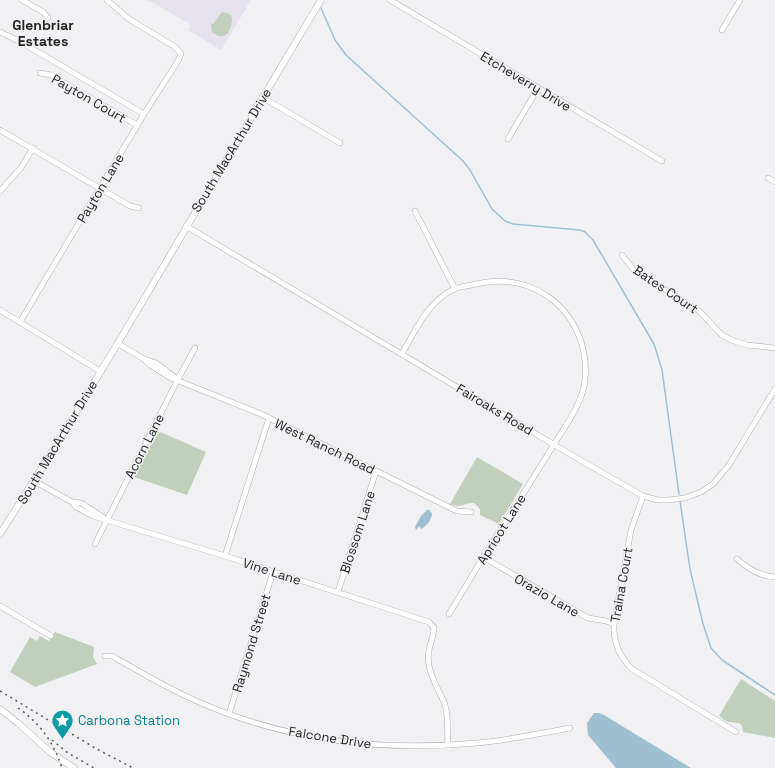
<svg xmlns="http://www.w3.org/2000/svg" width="775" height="768" viewBox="0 0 775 768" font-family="'Space Grotesk',sans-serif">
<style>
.built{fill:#e6e2ec}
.green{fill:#c3cfbd}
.water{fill:#9fc0d1}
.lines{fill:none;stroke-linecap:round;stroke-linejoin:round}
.stream{stroke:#9fc0d1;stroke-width:1.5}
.minor-casing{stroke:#aeadb0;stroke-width:6}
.tertiary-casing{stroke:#aeadb0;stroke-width:7}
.minor{stroke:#fff;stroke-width:5}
.tertiary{stroke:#fff;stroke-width:6}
.rail{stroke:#5a5a5b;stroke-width:1.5;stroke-dasharray:2 4;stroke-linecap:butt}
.labels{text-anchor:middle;stroke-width:3;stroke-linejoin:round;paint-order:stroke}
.street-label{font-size:13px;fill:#242425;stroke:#f1f0f3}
.culture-label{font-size:13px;fill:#0d838f;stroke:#f1f0f3;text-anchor:start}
.neighbourhood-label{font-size:14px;font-weight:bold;fill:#242425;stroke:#f1f0f3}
</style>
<rect width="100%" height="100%" fill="#f1f0f3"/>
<!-- built -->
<polygon class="built" points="145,0 251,0 221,50 188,30 191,25 152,2"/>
<!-- green -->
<g class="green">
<path d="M 222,12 C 225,13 227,13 229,14 C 235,17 231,28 228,33 L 224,36 L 218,36 L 212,32 L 211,23 L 213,24 Z"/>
<polygon points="158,431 206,452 187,495 134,477"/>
<path d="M 477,457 L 523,484 L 499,524 L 480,515 L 480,509 L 474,503 C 463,502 463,509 450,504 Z"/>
<polygon points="55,632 94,647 93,657 97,664 35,687 10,672 30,637 37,641 40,636 49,641"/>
<path d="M 741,679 L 775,701 L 775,738 L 743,732 C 743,721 736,723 728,722 C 725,721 722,718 719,716 Z"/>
</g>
<!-- water -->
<g class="water">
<path d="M 427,510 L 430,510 L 430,512 L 432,513 C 432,519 427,526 421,529 L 419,526 L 416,530 L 415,527 L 421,516 Z"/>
<polygon points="594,713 599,713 604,715 691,768 616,768 588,735 587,723"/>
</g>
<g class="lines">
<!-- stream -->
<g class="stream">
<polyline points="321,8 335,40 346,55 463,161 470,170 492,209 505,221 513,224 580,230 585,232 593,240 654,344 662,370 679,494"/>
<polyline points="680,501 690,569 703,624 711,648 722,660 775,695"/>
</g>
<defs>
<g id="minor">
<polyline points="22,0 43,12 48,18"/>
<polyline points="390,0 662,161"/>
<polyline points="722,30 740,0"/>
<polyline points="0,32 19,41 144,114"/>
<polyline points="40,73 51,75 137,125"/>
<polyline points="262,97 340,143"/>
<polyline points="0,130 130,206 139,208"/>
<polyline points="508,139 538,88"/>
<polyline points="768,178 775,182"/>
<polyline points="0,191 21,168 33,148"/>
<polyline points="415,211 455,289"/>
<polyline points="186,226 568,453 643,496 658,500 668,500 685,498 701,492 713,484 729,465 775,389"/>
<polyline points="622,255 633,269 640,274 699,311 722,335 731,340 747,345 775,348"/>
<polyline points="0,310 100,371"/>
<polyline points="20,322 144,114 178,61 181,54 175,47 129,19 107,0"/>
<polyline points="117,343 144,359 150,365 169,377 261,414 457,511 471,512"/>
<path d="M 402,354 C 415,331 428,301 454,289 C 459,287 466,286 472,285 C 535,267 591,315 585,380 C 584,394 577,407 570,419 L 476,569 L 449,614"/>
<polyline points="144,359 156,363 177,379"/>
<polyline points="34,481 72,502 81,503 103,517"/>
<path d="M 643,496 L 631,530 L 614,624 C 613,641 620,657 632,669 L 736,732"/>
<path d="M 72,502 L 76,507 L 93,516 L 225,556 L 429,622 L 434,628 C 433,642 426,649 429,665 C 431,679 440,691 445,705 C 449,717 447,732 448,745"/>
<polyline points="95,544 178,379 195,348"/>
<polyline points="225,556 269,418"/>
<polyline points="483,557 588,618 606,621 614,624"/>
<path d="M 737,559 C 748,569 760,576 775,577"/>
<polyline points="338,592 376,471"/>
<polyline points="0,606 51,636"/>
<path d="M 105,656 L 112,656 C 147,676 181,696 218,710 C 300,742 390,751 477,743 C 508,740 539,734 570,728"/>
<polyline points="229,714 273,572"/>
</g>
<g id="tertiary">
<path d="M 0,534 C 112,359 214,178 321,0"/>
<polyline points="0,709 18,723 50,752 74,768"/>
</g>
</defs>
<!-- minor casing -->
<use href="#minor" class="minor-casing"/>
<!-- tertiary casing -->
<use href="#tertiary" class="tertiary-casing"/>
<!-- minor -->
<use href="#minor" class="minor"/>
<!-- tertiary -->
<use href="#tertiary" class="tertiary"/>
<!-- rail -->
<g class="rail">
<polyline points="0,691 95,748 133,768"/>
<path d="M 18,708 C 40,723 54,743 62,768"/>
<polyline points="52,740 68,753 94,768"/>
</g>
</g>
<!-- icons -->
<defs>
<symbol id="sight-pin" viewBox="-11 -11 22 30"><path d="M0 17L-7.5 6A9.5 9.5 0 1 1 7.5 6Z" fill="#0f9aa8" stroke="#f1f0f3"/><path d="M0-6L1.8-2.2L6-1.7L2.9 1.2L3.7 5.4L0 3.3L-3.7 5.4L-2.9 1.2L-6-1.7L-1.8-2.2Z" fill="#fff"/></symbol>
</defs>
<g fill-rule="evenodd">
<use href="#sight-pin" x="50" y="708" width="25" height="34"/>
</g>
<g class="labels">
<!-- street labels -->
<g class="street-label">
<text transform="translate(526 81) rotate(31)" y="5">Etcheverry Drive</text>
<text transform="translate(89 98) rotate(30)" y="5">Payton Court</text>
<text transform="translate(231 150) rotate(-59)" y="5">South MacArthur Drive</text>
<text transform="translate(100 188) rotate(-59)" y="5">Payton Lane</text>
<text transform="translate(666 289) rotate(34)" y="5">Bates Court</text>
<text transform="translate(495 409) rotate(31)" y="5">Fairoaks Road</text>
<text transform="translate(57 442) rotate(-59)" y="5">South MacArthur Drive</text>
<text transform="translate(144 446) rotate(-63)" y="5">Acorn Lane</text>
<text transform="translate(325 446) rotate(26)" y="5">West Ranch Road</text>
<text transform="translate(501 529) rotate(-58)" y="5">Apricot Lane</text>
<text transform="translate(357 532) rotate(-72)" y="5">Blossom Lane</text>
<text transform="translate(272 571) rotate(18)" y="5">Vine Lane</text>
<text transform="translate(621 585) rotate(-80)" y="5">Traina Court</text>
<text transform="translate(547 595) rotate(30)" y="5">Orazio Lane</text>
<text transform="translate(251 643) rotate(-73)" y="5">Raymond Street</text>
<text transform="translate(330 737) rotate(9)" y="5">Falcone Drive</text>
</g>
<!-- culture labels -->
<g class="culture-label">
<text x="78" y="725">Carbona Station</text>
</g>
<!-- neighbourhood labels -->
<g class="neighbourhood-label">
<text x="43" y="30">Glenbriar<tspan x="43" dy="16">Estates</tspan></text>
</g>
</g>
</svg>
